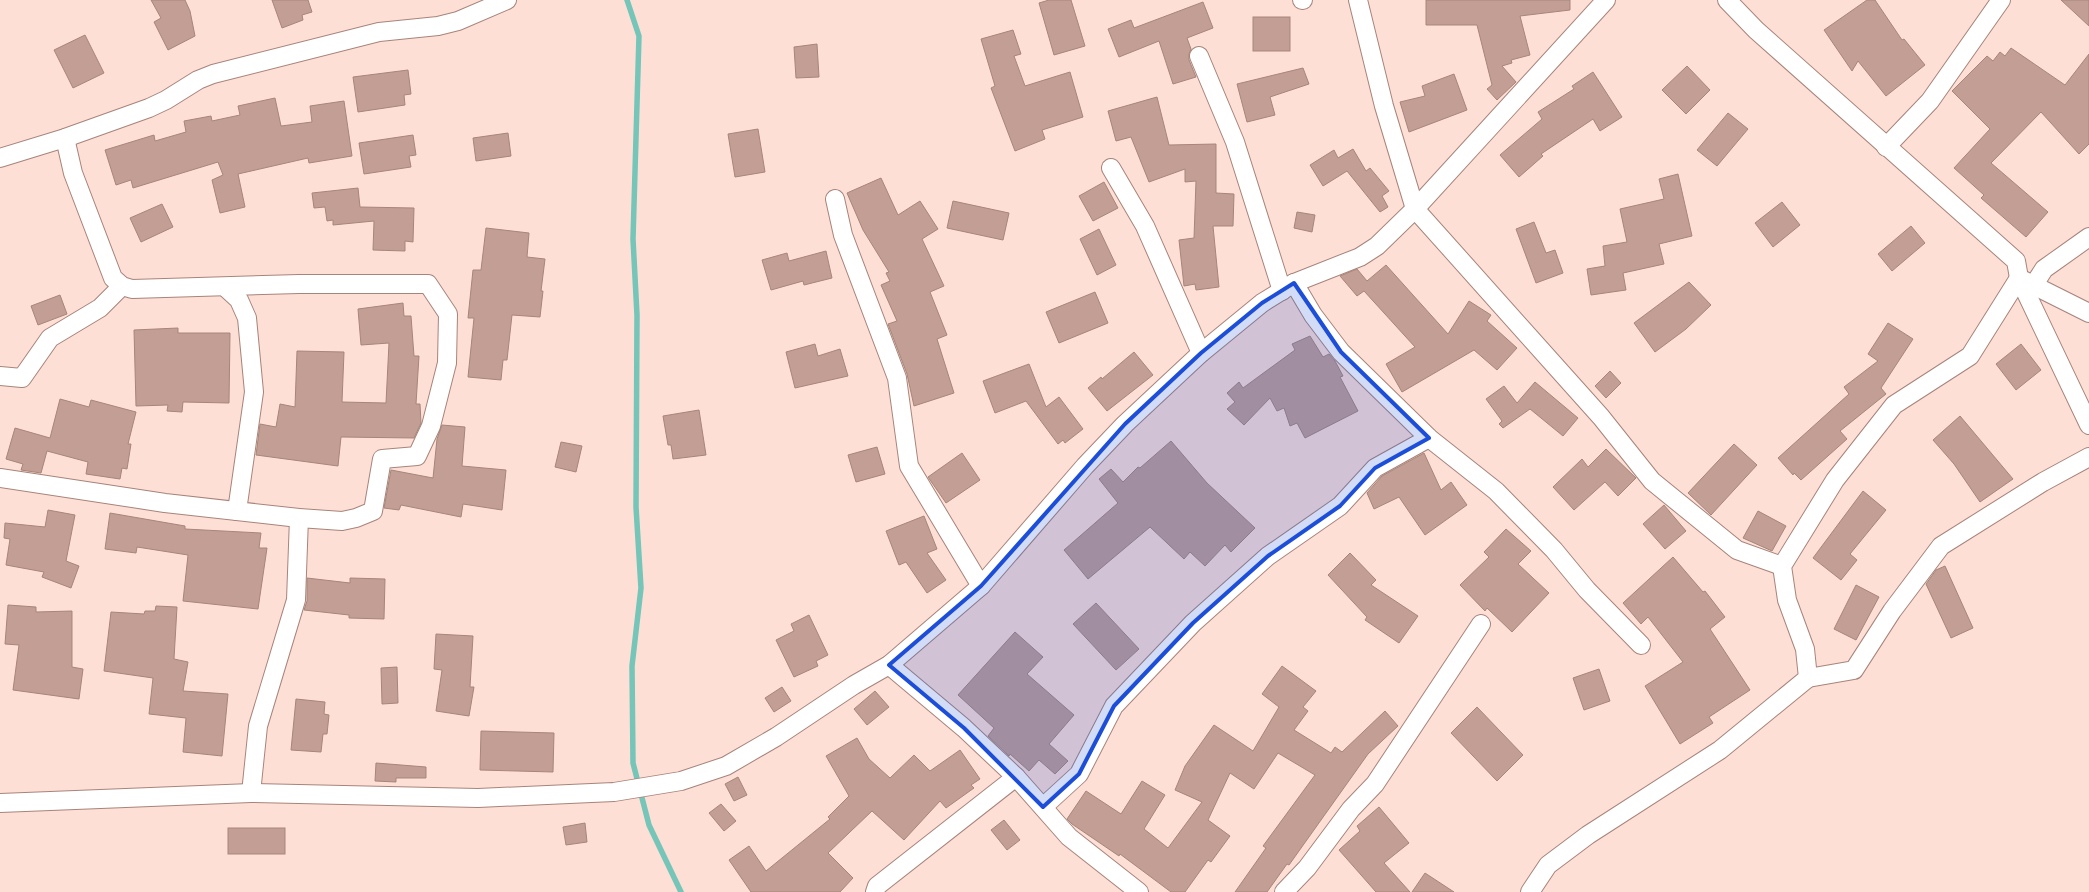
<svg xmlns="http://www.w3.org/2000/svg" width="2089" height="892" viewBox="0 0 2089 892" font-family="Quicksand,sans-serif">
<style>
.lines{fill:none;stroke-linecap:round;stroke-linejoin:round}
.stream{stroke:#75c5b9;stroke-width:5.5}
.building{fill:#c29e94;stroke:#a8857b}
.minor-casing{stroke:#a7847a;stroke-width:20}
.minor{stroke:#fff;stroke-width:18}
.marked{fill:#1d4ed8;fill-opacity:0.2;stroke:#1d4ed8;stroke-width:4;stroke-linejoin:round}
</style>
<rect width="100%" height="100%" fill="#fedfd6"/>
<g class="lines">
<!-- stream -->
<polyline class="stream" points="627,0 639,36 633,239 637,315 636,507 641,588 632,666 633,763 649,825 681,892"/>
</g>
<!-- building -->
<g class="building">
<polygon points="151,0 185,0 190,11 195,36 168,50 154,22 161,18"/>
<polygon points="272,0 308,0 312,12 302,15 303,20 282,28"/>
<polygon points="1049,0 1071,0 1085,46 1054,55 1039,3"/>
<polygon points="1426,0 1570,0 1570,10 1520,16 1530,55 1511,60 1512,63 1502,66 1516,82 1497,100 1487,89 1492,85 1477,25 1426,25"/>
<polygon points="1867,0 1875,0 1902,40 1904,39 1925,65 1886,96 1858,61 1852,71 1824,30"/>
<polygon points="2061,0 2089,0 2089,26"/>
<polygon points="1203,2 1213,28 1187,38 1191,49 1189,54 1189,60 1196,77 1173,84 1159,41 1119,57 1108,29 1131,20 1134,28"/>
<rect x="1253" y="17" width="37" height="34"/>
<polygon points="1013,30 1021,54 1014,56 1025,86 1070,72 1083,117 1042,130 1045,139 1015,151 991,88 995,86 981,39"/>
<polygon points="85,35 104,73 73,88 54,50"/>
<polygon points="817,44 819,77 796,78 794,47"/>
<polygon points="2011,48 2065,85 2089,54 2089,144 2079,154 2041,112 1991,163 2048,212 2026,237 1981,198 1984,195 1954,168 1990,129 1952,91 1987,56 1993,61 2000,52 2005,56"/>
<polygon points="1687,66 1710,90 1686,114 1662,90"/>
<polygon points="1303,68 1309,84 1270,97 1275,115 1247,122 1237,84"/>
<polygon points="408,70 411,94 404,95 405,105 358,112 353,77"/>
<polygon points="1593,72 1622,117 1600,131 1593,119 1541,154 1543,156 1519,177 1500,155 1542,119 1538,112 1574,89 1572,86"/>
<polygon points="1454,74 1467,110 1409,132 1400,102 1425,96 1422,86"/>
<polygon points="1157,97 1169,145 1216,144 1216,193 1234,194 1233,226 1213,226 1219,287 1196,290 1195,284 1184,286 1179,240 1194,238 1196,181 1185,182 1185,169 1149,182 1131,137 1116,141 1108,111"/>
<polygon points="275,98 281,126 312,122 310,106 344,101 352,156 309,163 308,158 238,174 245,207 220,213 212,180 223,175 218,162 133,188 131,180 116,185 105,150 154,135 155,141 186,132 184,121 211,116 212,121 240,115 238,106"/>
<polygon points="1728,113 1748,129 1717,166 1697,150"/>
<polygon points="758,129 765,172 735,177 728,134"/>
<polygon points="508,133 511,156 476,161 473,138"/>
<polygon points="413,135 416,155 409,156 411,167 364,174 359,143"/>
<polygon points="1353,149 1366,171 1370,168 1389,191 1382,196 1388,207 1380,212 1347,171 1323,186 1310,165 1334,150 1338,158"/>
<polygon points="1678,174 1692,236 1659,244 1664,264 1623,273 1626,290 1591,295 1587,269 1605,266 1603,246 1627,242 1620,209 1664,199 1659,179"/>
<polygon points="881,178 898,215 920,201 938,229 922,239 944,286 930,292 947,335 937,339 954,393 914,406 907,374 888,324 897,321 881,285 890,281 886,273 889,272 863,230 847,193"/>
<polygon points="1104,182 1118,208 1093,221 1079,196"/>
<polygon points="358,188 360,207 414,208 413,242 405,241 405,251 373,250 374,221 333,225 333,220 327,221 325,207 314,208 312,193"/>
<polygon points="953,201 1009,213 1003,240 947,228"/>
<polygon points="1782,202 1800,225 1773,247 1755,223"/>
<polygon points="162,204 173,227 141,242 130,218"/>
<polygon points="1297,212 1315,215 1312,232 1294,228"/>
<polygon points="1534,222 1546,253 1555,250 1563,273 1536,283 1516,229"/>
<polygon points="1911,226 1925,243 1892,271 1878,254"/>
<polygon points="486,228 529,233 527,257 545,259 541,291 543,291 540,317 512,315 507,360 503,360 501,380 468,377 474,318 468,318 473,270 481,270"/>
<polygon points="1099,229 1116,265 1097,275 1080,239"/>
<polygon points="826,251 832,278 804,285 803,281 771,290 762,260 787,253 789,261"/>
<polygon points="1386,265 1448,334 1469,301 1491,315 1487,321 1517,348 1497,370 1474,350 1402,392 1386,364 1415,347 1364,291 1357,296 1340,276 1357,269 1367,281"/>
<polygon points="1689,282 1711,305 1686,329 1655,352 1634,323"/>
<polygon points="1095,292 1108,323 1059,343 1046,312"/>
<polygon points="60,295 67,314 38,325 31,306"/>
<polygon points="403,303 404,316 411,316 414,356 419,356 416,404 420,404 421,423 414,438 341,437 338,466 256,455 260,424 276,427 280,404 295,407 297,351 344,352 342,402 386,403 389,343 361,345 358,309"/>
<polygon points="1888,323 1913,339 1881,388 1886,394 1840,431 1847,439 1801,480 1794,473 1793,475 1778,458 1849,394 1844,387 1878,361 1868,354"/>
<polygon points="178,328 178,333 230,333 229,403 183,402 182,412 167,411 168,405 136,406 134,330"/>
<polygon points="1310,336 1323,357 1329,354 1335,361 1343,376 1340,377 1358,411 1305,438 1297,423 1290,426 1284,408 1277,411 1270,398 1244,425 1227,409 1235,402 1227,393 1239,382 1243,388 1295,350 1292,344"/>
<polygon points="815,344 818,356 840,349 848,376 795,388 786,352"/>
<polygon points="2021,344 2041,370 2016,390 1996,364"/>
<polygon points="1134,352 1153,375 1107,411 1088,388 1101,377 1102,379"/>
<polygon points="1029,364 1046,407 1059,397 1083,429 1065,443 1063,440 1058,444 1026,401 995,413 983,381"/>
<polygon points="1610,371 1621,383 1606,398 1595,386"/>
<polygon points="1535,382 1578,418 1563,436 1530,409 1503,428 1499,424 1502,421 1486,399 1504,386 1517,403"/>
<polygon points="60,399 89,407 91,400 136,412 128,444 131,444 127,469 122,468 120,479 86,474 88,462 47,451 41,473 21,470 23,464 6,459 15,428 50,438"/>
<polygon points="699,410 706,455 673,459 671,445 668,445 663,416"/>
<polygon points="1960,416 2013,479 1980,502 1954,464 1933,440"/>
<polygon points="442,425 465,427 462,466 506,470 502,510 463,504 461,517 401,505 399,510 384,508 391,470 433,478 437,439"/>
<polygon points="1171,441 1207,483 1255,528 1231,552 1225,545 1205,566 1190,552 1184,559 1150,527 1088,579 1064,550 1118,503 1099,479 1111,469 1123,482 1138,467 1140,468"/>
<polygon points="561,442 582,446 576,472 555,467"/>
<polygon points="1734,444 1757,465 1711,515 1688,493"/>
<polygon points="877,447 885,474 856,482 848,455"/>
<polygon points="1606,449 1636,478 1618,496 1605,482 1574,510 1553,487 1582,459 1588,467"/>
<polygon points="962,453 980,480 946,503 928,477"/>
<polygon points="1424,453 1441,490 1451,482 1467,505 1425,535 1399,497 1374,509 1367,493 1382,476"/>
<polygon points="1863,491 1886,510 1850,554 1857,560 1841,580 1813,558"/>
<polygon points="1664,505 1686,531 1665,549 1643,524"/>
<polygon points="48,510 75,515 66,561 79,566 71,588 42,577 44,572 6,565 10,539 4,538 5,523 45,527"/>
<polygon points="1758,511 1786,526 1772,551 1743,538"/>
<polygon points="110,513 185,526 185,529 261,533 259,548 267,548 258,609 183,601 188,555 137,547 136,553 105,549"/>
<polygon points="924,516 937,549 927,553 946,580 927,593 906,562 899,565 886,531"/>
<polygon points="1506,529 1531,551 1518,564 1549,593 1512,632 1487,608 1485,611 1460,585 1489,557 1484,552"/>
<polygon points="1350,553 1376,580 1371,585 1418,616 1399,643 1365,620 1367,617 1328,575"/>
<polygon points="1673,557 1703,592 1705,591 1725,617 1710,629 1750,690 1709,717 1713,723 1680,744 1645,686 1683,662 1648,617 1641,624 1623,603"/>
<polygon points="1945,566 1973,628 1951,638 1926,584 1936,570"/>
<polygon points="307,578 350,583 350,578 385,579 384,619 349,618 349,615 304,610 307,601"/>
<polygon points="1856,585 1879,597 1856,640 1834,629"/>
<polygon points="1096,603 1139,649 1116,670 1073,624"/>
<polygon points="8,605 36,607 36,612 72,611 72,667 83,669 79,699 13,690 19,645 5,644"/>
<polygon points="156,606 177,607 174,659 188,662 183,691 228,694 222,756 183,752 186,718 149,714 153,678 104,671 111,612 144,614 145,611 155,611"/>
<polygon points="809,615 828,655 816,661 818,666 794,677 776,640 794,631 791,624"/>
<polygon points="1015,632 1043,657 1027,674 1074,715 1049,744 1068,761 1055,774 1039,760 1029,771 1010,754 1009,756 988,736 994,728 958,695"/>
<polygon points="436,634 473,636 470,687 474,687 469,716 436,711 442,670 434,669"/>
<polygon points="1282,666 1316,691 1303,707 1308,711 1294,730 1331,753 1335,747 1342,752 1385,711 1398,726 1368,754 1289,865 1287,864 1267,892 1235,892 1266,848 1263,846 1315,775 1278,753 1254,789 1230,773 1208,820 1230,836 1211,862 1208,860 1185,892 1171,892 1120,854 1119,856 1072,824 1067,819 1086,791 1121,814 1142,781 1165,795 1144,829 1168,848 1202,802 1175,790 1185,766 1214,725 1253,751 1279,707 1262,694"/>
<polygon points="397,667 398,703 382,704 381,668"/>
<polygon points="1599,669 1610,701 1584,710 1573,678"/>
<polygon points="782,687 791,701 774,712 765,698"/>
<polygon points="875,691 889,707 867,725 854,709"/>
<polygon points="296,699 325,702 324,714 329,715 327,734 323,734 321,752 291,750"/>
<polygon points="1477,707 1523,755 1497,781 1451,733"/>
<polygon points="481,731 554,733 553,772 480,770"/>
<polygon points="857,738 869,759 890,778 914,755 930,771 960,750 980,779 971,785 974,788 946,808 940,801 904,840 872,811 828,853 853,878 840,892 751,892 729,860 749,846 766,871 830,819 828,817 849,796 826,756"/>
<polygon points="376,763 426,767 426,778 396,778 396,782 375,781"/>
<polygon points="738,777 747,795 734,801 725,784"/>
<polygon points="721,804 736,821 724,831 709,813"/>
<polygon points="1379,807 1409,843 1384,863 1410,892 1376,892 1339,850 1360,831 1357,826"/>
<polygon points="1004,820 1020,840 1007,850 991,830"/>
<polygon points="585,823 587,842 566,845 563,827"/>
<rect x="228" y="828" width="57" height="26"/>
<polygon points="1425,873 1454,892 1412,892"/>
</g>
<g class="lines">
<defs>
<g id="minor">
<polyline points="1302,0 1303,0"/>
<polyline points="1358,0 1384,106 1415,209 1601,417 1652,481 1737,550 1782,566"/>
<polyline points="1727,0 1756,30 2016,261 2019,278 2089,313"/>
<polyline points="1199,56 1235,142 1282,291"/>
<polyline points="1886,147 1930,101 2001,0"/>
<polyline points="0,158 65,138 149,108 166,100 198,80 213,74 379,32 438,26 458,21 507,0"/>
<polyline points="1111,168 1145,226 1201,353"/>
<polyline points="835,199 843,235 897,378 909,466 981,586"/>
<polyline points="2019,278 2089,425"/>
<polyline points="1294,283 1313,315 1341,352 1429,438 1496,491 1554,550 1587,590 1641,645"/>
<polyline points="2033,286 2044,269 2089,237"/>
<polyline points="226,288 239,300 247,318 254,392 237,511"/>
<polyline points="0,376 22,378 50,338 100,308 122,286"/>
<polyline points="0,478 165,503 299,518 342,521 356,518 373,511 382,459 417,456 431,426 447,363 448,314 428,284 299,284 132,289 122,286 113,278 73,173 65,138"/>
<polyline points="889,665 964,728 1016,777 1069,837 1139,892"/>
<polyline points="1808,678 1854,670 1892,611 1941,546 2043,482 2089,457"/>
<polyline points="251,793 258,726 296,600 299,518"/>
<polyline points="0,803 251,793 478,798 614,792 681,781 726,766 776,737 854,685 889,665 981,586 1085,466 1125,424 1201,353 1262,303 1294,283 1360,257 1377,246 1415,209 1606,0"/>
<polyline points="1043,807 1079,774 1114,706 1193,623 1268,556 1340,506 1375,468 1429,438"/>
<polyline points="875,892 877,886 1016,777"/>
<polyline points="1284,892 1307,868 1351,809 1375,784 1481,624"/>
<polyline points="1530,892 1548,865 1588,835 1720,750 1808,678 1805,649 1787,600 1782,566 1835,480 1894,405 1970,356 2019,278"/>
</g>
</defs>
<!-- minor casing -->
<use href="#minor" class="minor-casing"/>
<!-- minor -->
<use href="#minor" class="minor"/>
</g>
<!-- marked area -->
<path class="marked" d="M 1294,283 L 1341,352 L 1429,438 L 1375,468 L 1340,506 L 1268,556 L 1193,623 L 1114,706 L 1079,774 L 1043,807 L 964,728 L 889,665 L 981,586 L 1125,424 L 1201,353 L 1262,303 Z"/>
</svg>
